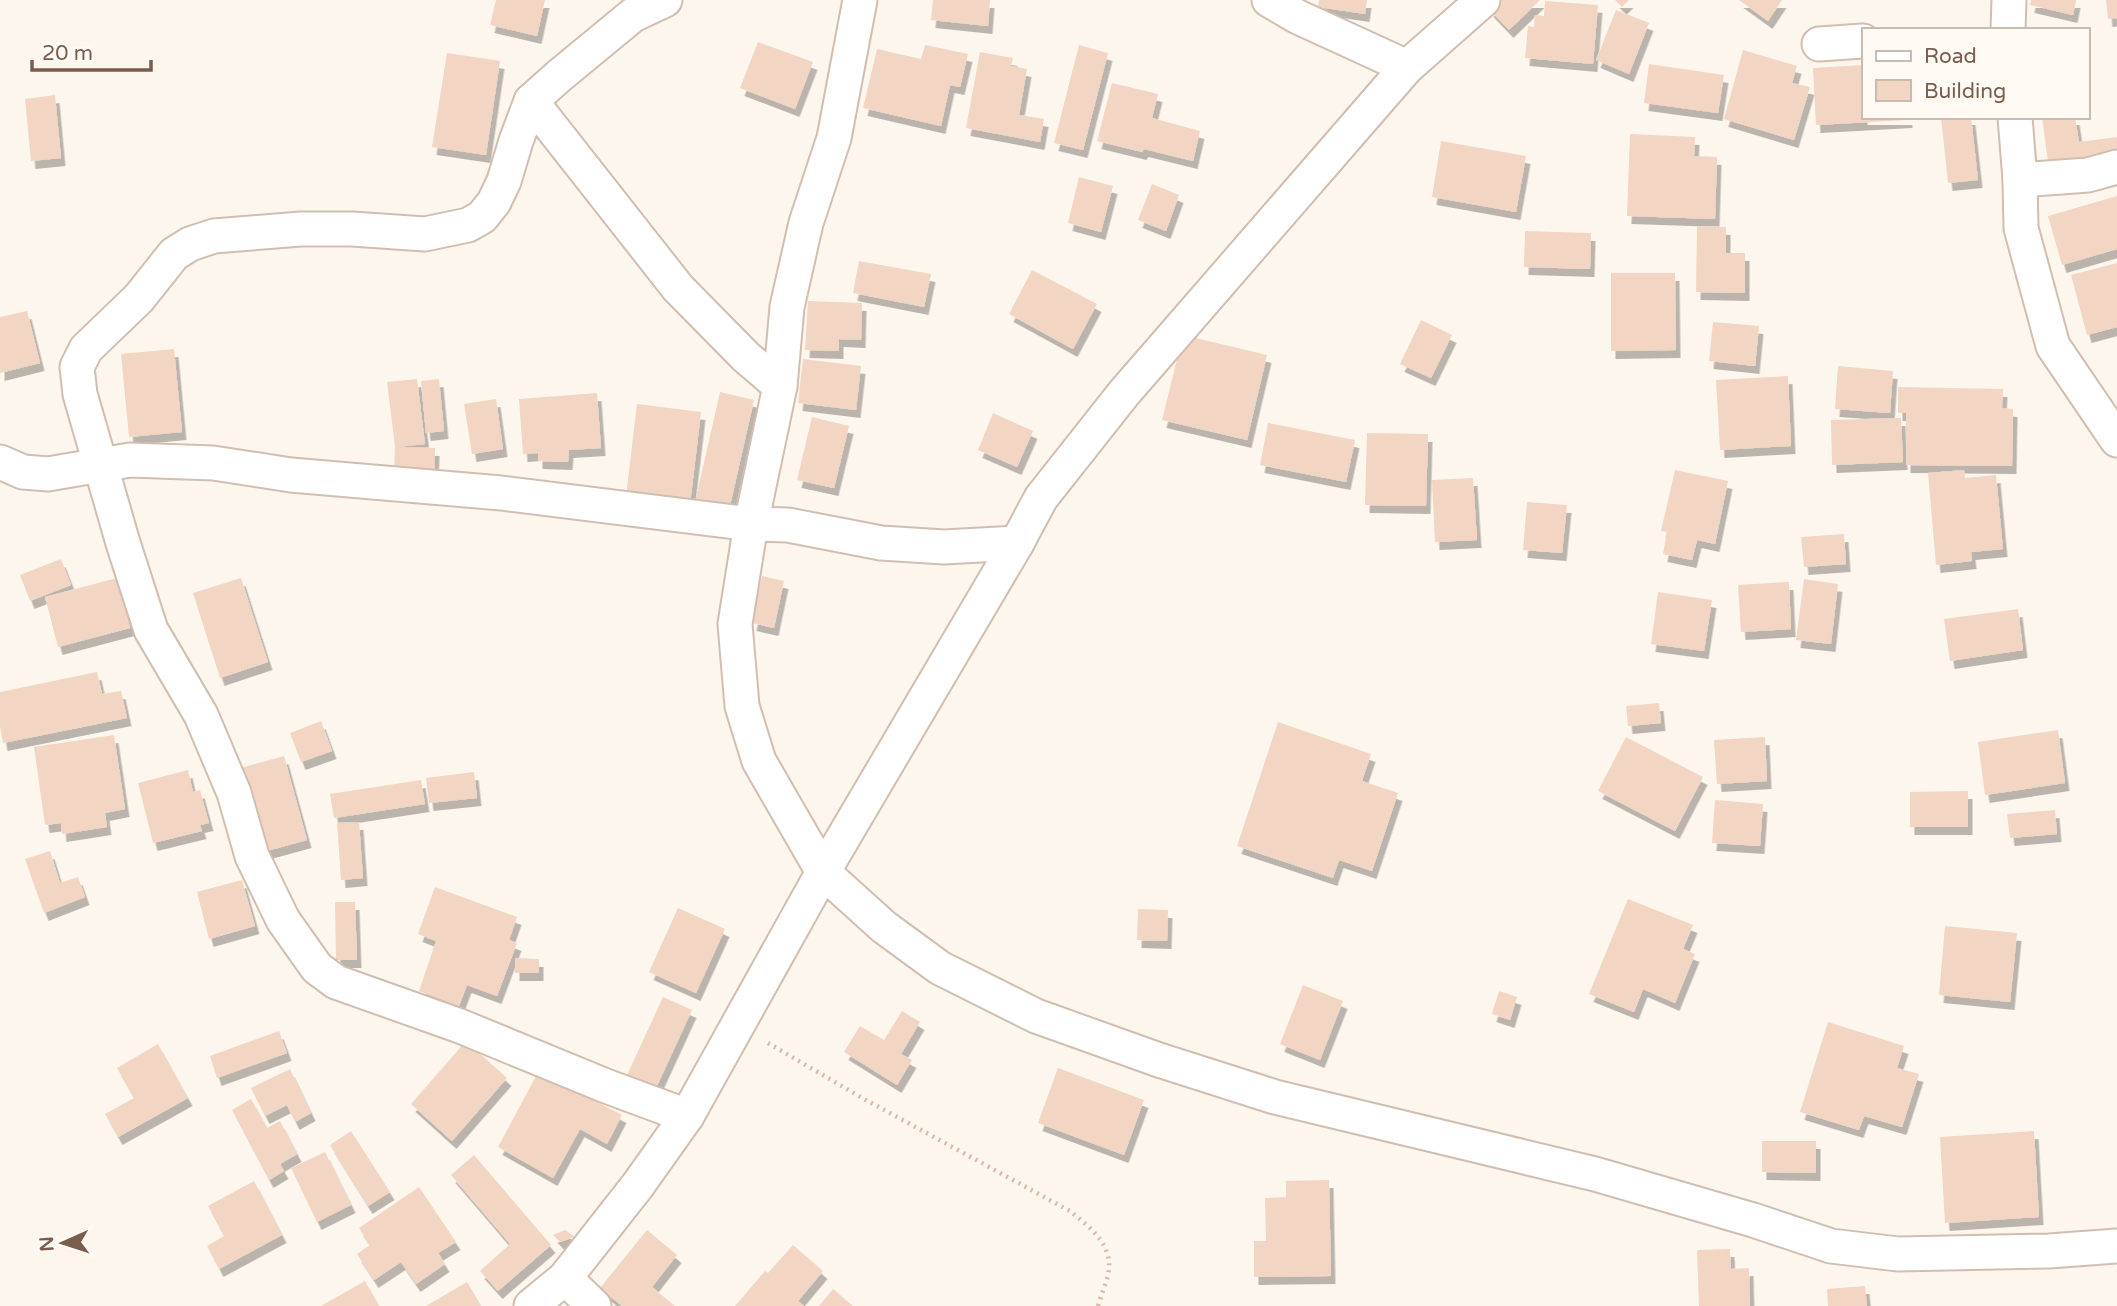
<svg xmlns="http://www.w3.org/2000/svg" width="2117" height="1306" viewBox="0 0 2117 1306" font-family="'Varela Round',sans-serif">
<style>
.building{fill:#f3d5c3;filter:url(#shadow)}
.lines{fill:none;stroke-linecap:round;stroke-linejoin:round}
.minor-casing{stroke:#d1beb0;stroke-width:37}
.path{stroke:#d9b8a5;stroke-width:4.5;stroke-dasharray:2 5;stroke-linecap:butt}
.minor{stroke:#fff;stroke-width:33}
</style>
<defs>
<filter id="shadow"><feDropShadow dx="4.5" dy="8" stdDeviation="0" flood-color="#0004"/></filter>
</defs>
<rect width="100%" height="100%" fill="#fdf6ec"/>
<!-- building -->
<g class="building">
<polygon points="496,0 545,0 537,36 490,25"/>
<polygon points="933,0 990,0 988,26 931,20"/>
<polygon points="1319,0 1367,0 1365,14 1318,7"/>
<polygon points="1498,0 1540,0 1509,30 1489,9"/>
<polygon points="1615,0 1629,0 1622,7"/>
<polygon points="1739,0 1782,0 1768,21"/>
<polygon points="2031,0 2076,0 2073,15 2030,5"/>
<polygon points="2106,0 2117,0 2117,18 2108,19"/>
<polygon points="1545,1 1598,5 1593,64 1525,58 1528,26 1534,27 1535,15 1544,16"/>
<polygon points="1616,10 1649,23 1629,74 1596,60"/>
<polygon points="758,42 813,62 795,109 740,88"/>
<polygon points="925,45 968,54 960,87 950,85 941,126 863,108 877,49 921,59"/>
<polygon points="1079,45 1108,53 1083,150 1054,143"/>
<polygon points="1743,50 1797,66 1792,83 1810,87 1794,140 1724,119"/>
<polygon points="980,52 1013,58 1011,66 1027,69 1019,115 1044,119 1040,142 966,128"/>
<polygon points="447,53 500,61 486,155 432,147"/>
<polygon points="1649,64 1724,75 1718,113 1644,103"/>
<polygon points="1863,65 1863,117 1908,117 1908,120 1816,125 1813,68"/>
<polygon points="1112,83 1158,94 1152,118 1200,131 1193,161 1144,149 1142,152 1097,141"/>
<polygon points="55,95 61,158 31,161 25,99"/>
<polygon points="1941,117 1971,117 1978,180 1948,183"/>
<polygon points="2042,117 2075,117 2079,142 2117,137 2117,159 2049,169"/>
<polygon points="1630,134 1695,137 1694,156 1717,157 1715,219 1627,216"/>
<polygon points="1441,141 1526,156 1516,212 1432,197"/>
<polygon points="1079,177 1113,186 1101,232 1068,223"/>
<polygon points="1152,184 1179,195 1166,231 1138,220"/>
<polygon points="2117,196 2117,249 2062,265 2048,216"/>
<polygon points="1697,226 1726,227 1726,253 1745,253 1745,293 1696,292"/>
<polygon points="1525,231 1591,233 1590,269 1524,267"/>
<polygon points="859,261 931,274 924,307 853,293"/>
<polygon points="2117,263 2117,327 2087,335 2071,275"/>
<polygon points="1032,270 1097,304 1073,349 1009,314"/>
<polygon points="1611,273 1675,273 1676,350 1611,351"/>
<polygon points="808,301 862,303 861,340 839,339 839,351 805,350"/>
<polygon points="27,311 40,363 0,373 0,317"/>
<polygon points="1421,320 1452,335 1431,378 1400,364"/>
<polygon points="1713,322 1759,326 1755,366 1709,361"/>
<polygon points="1183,335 1267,355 1247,440 1162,420"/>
<polygon points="174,349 182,432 129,437 121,354"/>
<polygon points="803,359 861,366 856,410 798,403"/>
<polygon points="1838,366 1893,371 1890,413 1835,409"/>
<polygon points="1788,376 1791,446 1720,450 1716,380"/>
<polygon points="417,379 425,444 397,447 435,448 434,474 394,474 395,446 387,382"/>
<polygon points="439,379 444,431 426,433 421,381"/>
<polygon points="1898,387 2003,389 2002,408 2013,409 2012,466 1906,465 1906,413 1898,413"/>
<polygon points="720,392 754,400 727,519 693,511"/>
<polygon points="597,393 601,448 569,450 568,462 538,461 538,453 523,454 519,399"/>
<polygon points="496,399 503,449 472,454 464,404"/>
<polygon points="637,404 701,412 690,504 626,496"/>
<polygon points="993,413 1033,431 1017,467 978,450"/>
<polygon points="812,417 849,426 834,488 797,480"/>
<polygon points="1901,418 1903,462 1832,465 1831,420"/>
<polygon points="1268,423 1355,440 1346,482 1260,465"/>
<polygon points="1367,433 1428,434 1426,506 1365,505"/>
<polygon points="1675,470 1728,481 1715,544 1697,540 1692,560 1663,554 1667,532 1661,531"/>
<polygon points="1964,470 1965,478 1996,475 2003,549 1971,552 1972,561 1936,565 1928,473"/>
<polygon points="1473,478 1477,540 1435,542 1432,480"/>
<polygon points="1527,502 1567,505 1562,553 1523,550"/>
<polygon points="1844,534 1846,564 1804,567 1801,537"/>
<polygon points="61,559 71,585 30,601 20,575"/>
<polygon points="762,576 784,581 774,628 752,623"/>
<polygon points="117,578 130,628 58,647 45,597"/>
<polygon points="241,578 268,662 220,678 193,593"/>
<polygon points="1804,579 1838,584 1831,644 1796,640"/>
<polygon points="1789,582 1791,629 1741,632 1738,585"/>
<polygon points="1658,592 1712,600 1704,651 1651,644"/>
<polygon points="2018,609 2023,650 1950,661 1944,619"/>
<polygon points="97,672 102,694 121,691 127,718 3,743 0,726 0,692"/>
<polygon points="1659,703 1661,723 1628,726 1626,706"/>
<polygon points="321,721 332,751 301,762 290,733"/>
<polygon points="1278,722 1371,754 1362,781 1398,793 1372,871 1339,860 1333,878 1237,846"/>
<polygon points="2058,730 2065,783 1985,795 1978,742"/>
<polygon points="114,735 125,809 105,813 107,827 62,834 61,823 45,825 34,747"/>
<polygon points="1626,737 1703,777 1675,831 1598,791"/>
<polygon points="1765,737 1767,781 1717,784 1714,740"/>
<polygon points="284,756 307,840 256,854 233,770"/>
<polygon points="188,770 193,792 200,790 209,823 200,825 202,831 153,843 138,783"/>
<polygon points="474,772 477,798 429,803 426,778"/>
<polygon points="421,780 425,804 334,818 330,794"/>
<polygon points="1968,791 1968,827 1910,827 1910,792"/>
<polygon points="1715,800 1763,804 1760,846 1712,843"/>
<polygon points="2055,810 2057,834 2010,838 2007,814"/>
<polygon points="359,822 363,878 341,880 337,823"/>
<polygon points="50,851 60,883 78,877 85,897 44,913 25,859"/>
<polygon points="242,880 255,926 209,939 197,892"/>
<polygon points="435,887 517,917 509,940 517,943 497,996 467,985 459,1006 419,991 436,941 418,934"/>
<polygon points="1628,899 1693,925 1683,949 1695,954 1675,1003 1643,989 1634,1012 1589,994"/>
<polygon points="335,902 355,902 357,960 336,960"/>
<polygon points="678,908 725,929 696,993 649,972"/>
<polygon points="1138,909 1168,910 1167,941 1137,940"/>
<polygon points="1945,926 2017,933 2010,1002 1939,995"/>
<polygon points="515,958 539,959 539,973 515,973"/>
<polygon points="1303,985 1343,1001 1320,1060 1280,1044"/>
<polygon points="1499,991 1517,997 1510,1020 1492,1014"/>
<polygon points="663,997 692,1010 651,1099 622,1086"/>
<polygon points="902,1011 920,1022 901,1054 912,1060 897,1085 844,1052 860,1026 884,1040"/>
<polygon points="1828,1022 1904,1046 1897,1068 1919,1074 1902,1127 1864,1116 1859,1130 1800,1112"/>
<polygon points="279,1031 287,1053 217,1078 210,1056"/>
<polygon points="466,1041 507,1078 452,1141 411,1104"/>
<polygon points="158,1044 188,1098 118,1137 105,1114 134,1098 117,1068"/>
<polygon points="541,1067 599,1099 597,1102 622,1115 607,1144 580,1129 553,1178 498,1147"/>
<polygon points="1058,1068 1144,1100 1124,1155 1038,1123"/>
<polygon points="290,1069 311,1113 295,1122 287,1105 265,1116 251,1088"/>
<polygon points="251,1099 267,1128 280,1121 297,1154 280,1164 284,1171 269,1180 232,1110"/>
<polygon points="351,1131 390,1192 368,1206 330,1145"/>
<polygon points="2034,1131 2039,1217 1945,1223 1940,1137"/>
<polygon points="1762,1141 1816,1141 1816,1173 1762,1172"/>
<polygon points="325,1152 351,1205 317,1222 291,1168"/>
<polygon points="474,1155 551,1245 498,1291 480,1271 510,1244 451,1175"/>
<polygon points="1329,1180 1331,1276 1254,1277 1254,1241 1266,1241 1265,1198 1286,1197 1286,1181"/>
<polygon points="254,1181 282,1235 219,1269 207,1246 224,1236 208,1206"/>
<polygon points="419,1187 456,1242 438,1253 445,1264 416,1284 401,1262 374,1280 357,1254 370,1245 359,1228"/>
<polygon points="565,1230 575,1237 560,1242 553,1235"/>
<polygon points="647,1230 677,1255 652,1287 675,1306 622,1306 600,1288"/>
<polygon points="793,1245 823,1271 798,1301 804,1306 735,1306 765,1271 768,1273"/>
<polygon points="1730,1249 1731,1269 1749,1268 1750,1306 1699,1306 1697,1250"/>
<polygon points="365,1281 379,1306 321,1306"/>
<polygon points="467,1282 481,1306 426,1306"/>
<polygon points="1865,1286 1867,1306 1828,1306 1827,1289"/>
<polygon points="833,1289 853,1306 819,1306"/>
</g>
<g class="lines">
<defs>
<g id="minor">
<polyline points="665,0 633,15 559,76 531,101 516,141 504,181 494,202 482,217 468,225 425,234 352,229 301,229 214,236 190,244 174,254 139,298 86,349 77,367 80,394 123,543 151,630 201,715 234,793 252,856 283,920 317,968 336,982 460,1026 606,1086 687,1116"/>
<polyline points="860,0 834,138 806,223 787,307 780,386 751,524 735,624 742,706 759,761 823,872 884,927 940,968 1036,1016 1159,1060 1275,1097 1595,1174 1753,1220 1831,1246 1898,1254 2049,1251 2117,1246"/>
<polyline points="1269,0 1298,17 1407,67"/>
<polyline points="2008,30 2009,0"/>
<polyline points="1819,44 1863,41"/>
<polyline points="531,101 678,288 746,357 780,386"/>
<polyline points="2015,117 2020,180 2021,228 2053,346 2117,440"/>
<polyline points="2020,180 2088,175 2117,167"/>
<polyline points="0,462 23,472 48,474 130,460 213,463 291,475 501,493 751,524 788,525 881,543 944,547 1017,543"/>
<polyline points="565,1278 594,1306"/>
<polyline points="531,1306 565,1278 638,1185 687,1116 823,872 1017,543 1041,498 1124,393 1407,67 1483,0"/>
</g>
</defs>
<!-- minor casing -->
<use href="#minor" class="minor-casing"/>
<!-- path -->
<path class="path" d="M 768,1043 L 864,1099 L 1070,1211 C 1088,1226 1111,1242 1109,1269 C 1108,1280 1101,1294 1098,1306"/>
<!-- minor -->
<use href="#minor" class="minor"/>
</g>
<!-- legend -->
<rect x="1862" y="28" width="228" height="91" fill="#fffaf3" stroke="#cabbb1" stroke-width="2"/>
<rect x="1876" y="51" width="35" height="10" fill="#ffffff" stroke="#cabbb1" stroke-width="2"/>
<text x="1924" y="63" font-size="21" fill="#7a5c4d">Road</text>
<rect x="1876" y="80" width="35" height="21" fill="#f3d5c3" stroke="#cabbb1" stroke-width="2"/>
<text x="1924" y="98" font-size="21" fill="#7a5c4d">Building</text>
<!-- north arrow -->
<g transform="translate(63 1243) rotate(267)" stroke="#fffaf3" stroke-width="5" paint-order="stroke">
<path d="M0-5L12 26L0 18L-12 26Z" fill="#7a5c4d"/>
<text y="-10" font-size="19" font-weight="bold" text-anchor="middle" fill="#7a5c4d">N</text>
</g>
<!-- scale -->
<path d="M32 60v10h119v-10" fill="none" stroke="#7a5c4d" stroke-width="3.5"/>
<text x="42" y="60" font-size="21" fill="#7a5c4d" stroke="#fffaf3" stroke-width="5" paint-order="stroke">20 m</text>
</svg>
